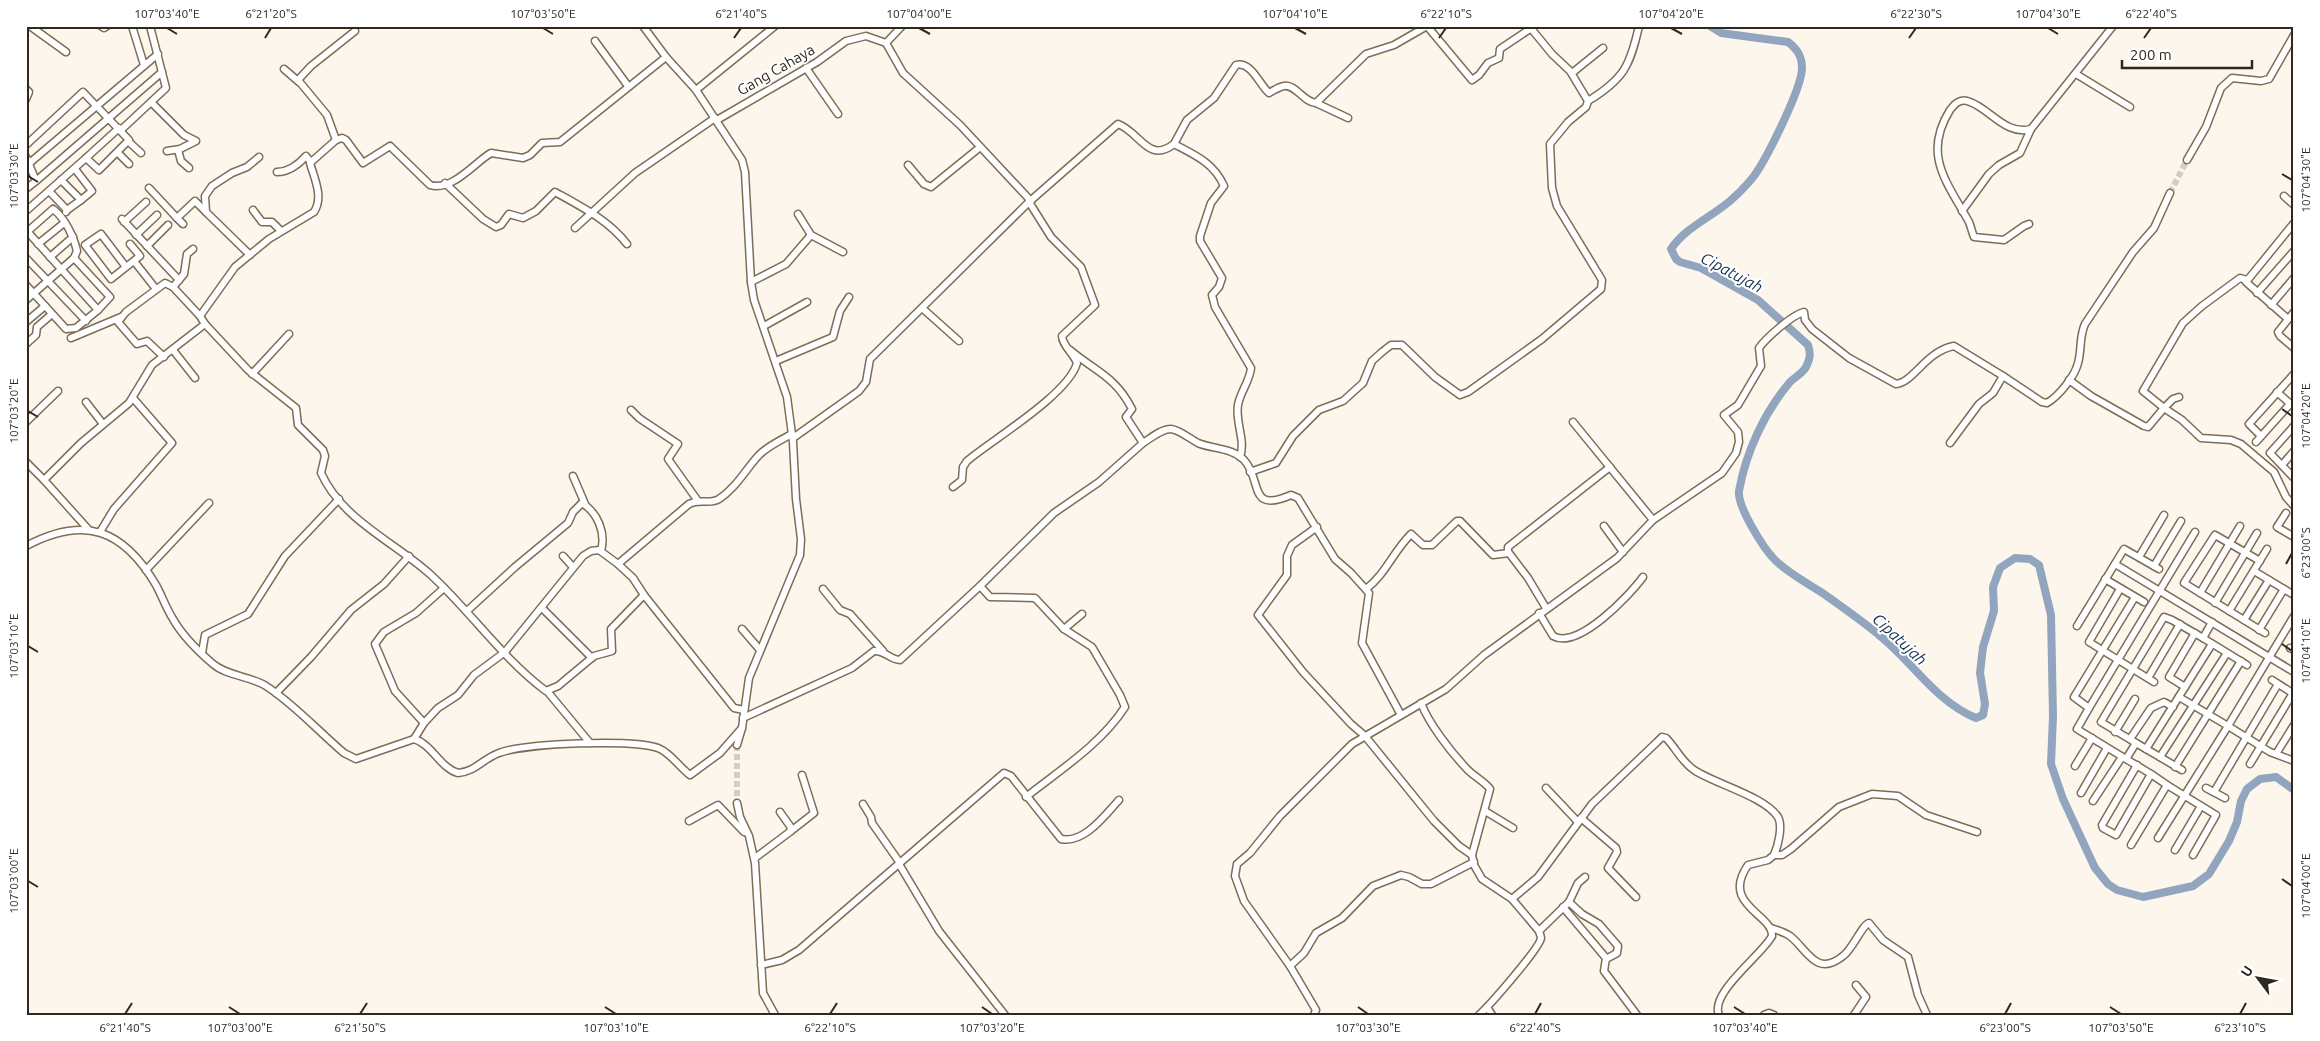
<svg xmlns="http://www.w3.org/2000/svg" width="2320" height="1041" viewBox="0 0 2320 1041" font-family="Ubuntu,sans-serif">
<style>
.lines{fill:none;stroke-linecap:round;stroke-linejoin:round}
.river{stroke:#91a5be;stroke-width:8}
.minor-tunnel{stroke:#d3cdc3;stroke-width:6;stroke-dasharray:6 3;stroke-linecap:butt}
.minor-casing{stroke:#7c6d57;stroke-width:9}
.minor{stroke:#fff;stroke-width:6}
.ticks{fill:none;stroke:#2e281e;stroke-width:2}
.labels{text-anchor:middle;stroke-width:4;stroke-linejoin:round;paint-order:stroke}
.street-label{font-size:15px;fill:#2e281e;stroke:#fff}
.water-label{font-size:16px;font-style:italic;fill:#153255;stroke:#fff}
.neatline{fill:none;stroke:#2e281e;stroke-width:2}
.ticks-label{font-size:12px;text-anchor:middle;fill:#2e281e}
</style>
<rect width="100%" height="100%" fill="#fcf6ec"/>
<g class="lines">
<!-- river -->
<path class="river" d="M 1710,26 L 1721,33 L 1788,42 C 1797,49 1802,56 1802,68 C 1802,88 1763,168 1749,182 C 1743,189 1737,195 1730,201 C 1710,218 1686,227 1671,249 L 1676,259 L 1680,262 L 1701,268 L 1758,300 L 1808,345 C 1811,354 1810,359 1806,367 C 1802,374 1795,377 1790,382 C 1764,413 1746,452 1739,491 C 1737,506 1763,548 1775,560 C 1788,573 1805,582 1821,592 C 1841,606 1861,620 1879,635 C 1913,662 1935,701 1976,718 L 1983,715 L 1985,704 L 1980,673 L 1983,647 L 1994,611 L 1993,587 L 2000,568 L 2015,558 L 2030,559 L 2039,565 L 2051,615 L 2053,716 L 2051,764 L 2063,799 L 2095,868 L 2108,884 L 2117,890 L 2143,897 L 2193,886 L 2209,874 L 2229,841 L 2237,822 L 2241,801 L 2247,789 L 2260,779 L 2276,777 L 2294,790"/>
<!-- minor-tunnel -->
<g class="minor-tunnel">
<polyline points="2170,193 2187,160"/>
<polyline points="737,745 737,803"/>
</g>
<defs>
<g id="minor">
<polyline points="30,26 66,52"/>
<polyline points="101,26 104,28 107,26"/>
<polyline points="132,26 144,65"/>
<polyline points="643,26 666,57 696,90 742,160 745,172 751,282 754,300 787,397 793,442 796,499 801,539 800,555 749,678 742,728 737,745"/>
<polyline points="1427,26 1472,80 1479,75 1488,63 1499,58 1500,49 1530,29"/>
<polyline points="595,41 628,86"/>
<polyline points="886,43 902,26"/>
<polyline points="806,68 838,114"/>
<polyline points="284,69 299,82"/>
<polyline points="1572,73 1603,48"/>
<polyline points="2076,74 2130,107"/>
<polyline points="26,89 29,92 26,99"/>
<polyline points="696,90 775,26"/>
<path d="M 1588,101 C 1624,79 1630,66 1639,26"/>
<polyline points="151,102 184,135 196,141 180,149 167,151"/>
<polyline points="1316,103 1348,118"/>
<polyline points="717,120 817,62 846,41 866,36 886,43 903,73 960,125 1031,201"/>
<polyline points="121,130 166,88 150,26"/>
<polyline points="336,140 327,115 298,80 311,66 355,31"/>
<polyline points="129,142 141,153"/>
<path d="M 1174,144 L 1187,120 L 1214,98 L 1236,65 C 1251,61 1259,84 1269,93 C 1273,91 1278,87 1284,86 C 1296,84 1303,102 1316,103 L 1366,54 L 1394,45 L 1427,26"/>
<polyline points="26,145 83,92 129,140 99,170 86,158 26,211"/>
<polyline points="178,150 181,161 189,168"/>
<polyline points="118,153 129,164"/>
<polyline points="26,157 36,181 26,189"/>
<polyline points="86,158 119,128"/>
<polyline points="2187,160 2206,127 2221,88 2232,78 2261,81 2269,79 2294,35"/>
<polyline points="908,165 924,184 931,187 979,148"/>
<polyline points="26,166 158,54"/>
<polyline points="75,169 92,191 81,200"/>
<path d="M 277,172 C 288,172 298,165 306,156 L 310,161"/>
<polyline points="61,180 81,200 67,210"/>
<polyline points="36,181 162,72"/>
<path d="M 445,183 L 483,219 L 496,227 L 501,225 L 509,214 L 523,218 L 536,211 L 555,192 C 582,207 608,220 627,244"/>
<polyline points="149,188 177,218 195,201 206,212"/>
<polyline points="49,191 67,210 66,212"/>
<polyline points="2284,196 2294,205"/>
<polyline points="253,210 262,222 272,222 281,231"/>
<polyline points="1962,211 1989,174 1999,165 2020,153 2031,129"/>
<polyline points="798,214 811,235 843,252"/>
<polyline points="177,218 183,224"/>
<polyline points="122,219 179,280"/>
<polyline points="124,222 146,202"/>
<path d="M 2029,224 L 2024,226 L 2004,240 L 1974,237 C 1972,232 1971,227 1969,222 C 1947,182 1922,155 1950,110 C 1955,103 1961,98 1970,102 C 1990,109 2006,136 2031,129 L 2113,26"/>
<polyline points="575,228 635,173 715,118"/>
<polyline points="26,230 98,310 76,328 66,329 26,285"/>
<polyline points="136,235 157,215"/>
<polyline points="38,244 64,223"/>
<polyline points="147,246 168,225"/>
<polyline points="193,249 187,254 184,274 173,287 200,316"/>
<polyline points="250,255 206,212 205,196 212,186 232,173 247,167 259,157"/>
<polyline points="50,257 73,237"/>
<polyline points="26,258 86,321"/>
<polyline points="74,258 110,297 98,310"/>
<polyline points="134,261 156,289"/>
<polyline points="126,267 101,234 85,245 111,279 140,256 130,244"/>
<polyline points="751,282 786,264 811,235"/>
<polyline points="2257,293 2294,251"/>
<path d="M 26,300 L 74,258 L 77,251 C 74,237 65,218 53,209 L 27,232"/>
<polyline points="2271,305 2294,278"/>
<polyline points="922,308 959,341"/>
<polyline points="2294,312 2278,332 2280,336 2294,348"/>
<polyline points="2288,319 2246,282 2294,223"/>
<polyline points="26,322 45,306"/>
<path d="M 205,324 L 248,370 L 296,408 L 298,425 L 323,450 L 325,456 L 321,473 C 343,521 395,542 431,575 C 471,612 503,659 546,691 L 558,686 L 594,656 L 612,651 L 611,629 L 644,595 L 633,578 L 618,564"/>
<polyline points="764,326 807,302"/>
<polyline points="71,338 121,317"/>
<polyline points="26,344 36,335 37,327 52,314"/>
<polyline points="173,350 195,378"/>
<polyline points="164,357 147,341 137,344 118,322 126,312 165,283 173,287"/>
<polyline points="776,361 833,337 840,311 849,297"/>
<polyline points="252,374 289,334"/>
<polyline points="2069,380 2091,396 2144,426 2148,427 2164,408 2182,420 2201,438 2231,440 2241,444 2274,472 2286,497 2294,506"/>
<polyline points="2277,392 2294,407"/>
<polyline points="2179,397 2173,399 2164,408 2143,391 2183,323 2202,306 2240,278 2247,280"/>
<polyline points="86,402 103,424"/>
<polyline points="631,410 639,418 678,444 668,459 698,501"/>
<polyline points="26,422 58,391"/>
<polyline points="1573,422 1653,520"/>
<polyline points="2294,426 2270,453 2294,478"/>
<polyline points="2261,436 2249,424 2294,374"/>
<path d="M 793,438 L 859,391 L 866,382 L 870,359 L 1029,202 L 1118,124 C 1140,132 1148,164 1174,144 C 1195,155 1214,163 1224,186 L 1211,203 L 1200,236 L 1200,241 L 1222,278 L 1219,287 L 1212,295 L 1215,307 L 1251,368 C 1250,381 1240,392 1238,405 C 1235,423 1246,440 1240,457"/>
<polyline points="2256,442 2290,404"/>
<path d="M 1143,443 C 1151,438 1161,429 1171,429 C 1180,430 1190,439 1198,443 C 1212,449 1233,448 1244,460 C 1263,480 1247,514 1291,495 L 1298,498 L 1335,559 L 1351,573 L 1369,593 L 1362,643 L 1401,715"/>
<path d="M 1950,443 L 1979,404 L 1993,393 L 2003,376 L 2042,402 L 2047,403 C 2059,396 2075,376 2078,363 C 2082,349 2079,337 2085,324 L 2133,252 L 2154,228 L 2170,193"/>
<polyline points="26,462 44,480"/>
<polyline points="2282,465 2294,451"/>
<polyline points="1250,472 1276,463 1293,436 1319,410 1343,401 1363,383 1372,361 1382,352 1391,345 1402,345 1435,377 1460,395 1468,392 1542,339 1601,289 1602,280 1557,206 1552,188 1550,144 1568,122 1586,107 1588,101 1570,71 1552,54 1529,26"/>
<polyline points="573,476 585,504"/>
<path d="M 953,487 L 962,480 L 963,467 L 967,461 C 992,440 1069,394 1077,363 C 1074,354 1062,345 1062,336 L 1095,305 L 1081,267 L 1051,237 L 1029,202"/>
<polyline points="2286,513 2277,527 2294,537"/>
<polyline points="1604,526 1623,552"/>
<polyline points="1317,527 1292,545 1287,556 1287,575 1258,615 1303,672 1351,724 1365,736 1434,821 1459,846 1472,855"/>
<path d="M 88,529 L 44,480 L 81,443 L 129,403 L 152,365 L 205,324 L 200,316 L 235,267 L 269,239 L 314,212 C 324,197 314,178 310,163 L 336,140 L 342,138 L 346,140 L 363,163 L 390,146 L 430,185 C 452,192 475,162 491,153 L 523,158 L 530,155 L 542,143 L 560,142 L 666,57"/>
<polyline points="100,532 114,509 172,443 133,398"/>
<path d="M 26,546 C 84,515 123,529 156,585 C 162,596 166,608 173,619 C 182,635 199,652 213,664 C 227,676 250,676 266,686 C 294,704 318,731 344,753 L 356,759 L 414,739 C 432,744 440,768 458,773 C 475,772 484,758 499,753 C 525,743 633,739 658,748 C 671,753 679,767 690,775 L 720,753 L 742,728"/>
<polyline points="1508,552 1508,547 1610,467"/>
<polyline points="563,556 573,567"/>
<polyline points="2139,557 2164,515"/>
<polyline points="2260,561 2215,535 2184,583 2265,633"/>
<polyline points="2115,564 2294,672"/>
<polyline points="2154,566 2181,521"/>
<polyline points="146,570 209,503"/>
<polyline points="2254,571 2294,595"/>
<polyline points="2105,579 2144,602"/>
<path d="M 980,586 L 990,597 L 1035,598 L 1064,629 L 1092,647 L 1120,695 L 1125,707 C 1101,744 1060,770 1026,797"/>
<polyline points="823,589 840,610 850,614 883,651"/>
<path d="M 1366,589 C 1385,575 1393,552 1411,534 L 1423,545 L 1432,545 L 1457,521 L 1460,521 L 1493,555 L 1509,553 L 1528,578 L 1546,608"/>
<polyline points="2120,589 2089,642 2154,682"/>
<polyline points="2200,593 2240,526"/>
<polyline points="644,595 734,708 744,710"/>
<polyline points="2135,597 2074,697 2089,708 2195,532"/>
<polyline points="2215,603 2257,533"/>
<polyline points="542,608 592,658"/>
<path d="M 467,611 L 515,567 L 568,523 L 573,512 L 582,503 C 598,513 606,533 601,551"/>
<polyline points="2229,611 2267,549"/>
<path d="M 1539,613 L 1553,636 C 1578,650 1629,596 1643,577"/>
<polyline points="2294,616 2228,726 2270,752 2294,761"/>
<polyline points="2244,620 2269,580"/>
<polyline points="2077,626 2124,549 2159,569"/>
<polyline points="742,629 760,650"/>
<polyline points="1064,629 1082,614"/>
<polyline points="2259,630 2284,589"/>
<polyline points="2203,638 2247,665"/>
<polyline points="2290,648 2294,650"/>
<polyline points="202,653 205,635 248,614 285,556 339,499"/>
<polyline points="2148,678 2180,624"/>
<polyline points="2272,680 2294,694"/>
<polyline points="2185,687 2169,677 2195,633"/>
<polyline points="547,691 590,743"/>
<polyline points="276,693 311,657 351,610 384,584 409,556"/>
<path d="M 1421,703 C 1429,724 1451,752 1466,768 C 1473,776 1484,781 1490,789 L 1472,855 L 1474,865 L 1482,879 L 1512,899 L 1539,931 C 1539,932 1541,936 1541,938 C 1540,948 1489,1006 1479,1015"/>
<polyline points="2089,708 2077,729 2126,759 2136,743 2101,722 2164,617 2172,620 2203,638 2212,622"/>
<path d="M 743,718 L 852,668 L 874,651 C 885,650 890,660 900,660 L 980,586 L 1054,513 L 1099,482 L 1143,443 L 1126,417 L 1132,409 C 1115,376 1096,372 1070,350"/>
<polyline points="424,723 395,691 375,644 384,632 416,613 444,588"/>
<polyline points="2115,732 2135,699"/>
<path d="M 414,739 L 424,723 L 438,708 L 458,695 L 474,675 L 505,652 L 583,556 L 591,551 L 599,550 L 618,564 L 689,504 C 700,498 710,505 719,499 C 736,488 746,469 759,455 C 768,446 781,440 792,434"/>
<polyline points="2130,739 2151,708 2164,702 2173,707"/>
<polyline points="2136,743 2182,770"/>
<polyline points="2146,749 2212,644"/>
<polyline points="2276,754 2294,725"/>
<polyline points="2160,757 2227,653"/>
<polyline points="2126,759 2151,774"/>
<polyline points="2250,764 2293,693"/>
<polyline points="2137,765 2102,825 2103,828 2116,835 2151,774 2167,785"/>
<polyline points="2075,766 2092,738"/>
<polyline points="2175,767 2241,661"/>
<polyline points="1546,788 1578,822"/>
<polyline points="2206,788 2225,798"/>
<polyline points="2214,792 2278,684"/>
<polyline points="2081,793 2107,748"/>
<polyline points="2093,801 2122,757"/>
<polyline points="737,803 740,817 749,836 755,863 763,993 775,1015"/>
<polyline points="863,804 871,817 872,823 900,863"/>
<polyline points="1485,811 1513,828"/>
<polyline points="1581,818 1616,848 1617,852 1608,868 1636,897"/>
<polyline points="689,821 718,805 744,832"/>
<polyline points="791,831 814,813 802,775"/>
<polyline points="2158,838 2228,726 2179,697"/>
<polyline points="2131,845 2167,785 2216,815 2193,855"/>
<polyline points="2175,850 2201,806"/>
<polyline points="1774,855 1782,855 1791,849 1839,807 1872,794 1898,796 1926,815 1977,832"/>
<polyline points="755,858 791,831 790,826 780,812"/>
<polyline points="899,864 939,931 1005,1015"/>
<path d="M 1512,899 L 1538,877 L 1592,804 L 1657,742 L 1662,737 L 1666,738 C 1676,748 1681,761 1694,770 C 1715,784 1764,796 1778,817 C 1783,826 1778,846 1774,855 L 1768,860 L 1748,865 C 1720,905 1773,914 1772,936 C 1763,954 1709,993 1719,1015"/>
<polyline points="1569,902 1582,914 1599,924 1618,946 1617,953 1606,959"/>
<polyline points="1563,907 1606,958 1604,971 1637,1015"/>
<path d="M 1771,928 C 1777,930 1784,932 1790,936 C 1807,949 1816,978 1843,956 C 1853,949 1862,925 1869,923 L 1883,940 L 1908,957 L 1918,995 L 1927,1015"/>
<polyline points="1539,931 1569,902 1578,883 1585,877"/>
<path d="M 761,965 L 782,960 L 799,950 L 1004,773 L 1011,776 L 1061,839 C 1084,844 1105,815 1119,800"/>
<path d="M 1290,966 L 1244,901 L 1235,876 L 1237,864 L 1250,853 L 1280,816 L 1352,744 L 1446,689 L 1484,655 L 1617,558 L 1653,520 L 1722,473 L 1736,453 L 1739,442 L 1738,432 L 1724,415 L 1738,405 L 1761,366 L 1759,348 C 1766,338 1792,315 1804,312 L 1805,320 L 1812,329 L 1849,358 L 1896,384 C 1913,383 1926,351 1954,346 L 2003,376"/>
<polyline points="1487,1007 1492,1015"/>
<polyline points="1314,1015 1316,1010 1290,966 1304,953 1316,933 1342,918 1373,886 1401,875 1409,877 1422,884 1431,884 1474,862"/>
<polyline points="1764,1015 1769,1013 1774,1015"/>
<polyline points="1854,1015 1866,997 1856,985"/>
</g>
</defs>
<!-- minor casing -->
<use href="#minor" class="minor-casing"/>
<!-- minor -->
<use href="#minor" class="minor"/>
</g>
<!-- ticks -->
<path class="ticks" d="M 167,28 L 177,34M 543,28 L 553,34M 919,28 L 930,34M 1295,28 L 1306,34M 1671,28 L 1682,34M 2048,28 L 2058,34M 265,38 L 271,28M 734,38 L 741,28M 1439,38 L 1446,28M 1909,38 L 1916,28M 2144,38 L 2151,28M 2282,174 L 2292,180M 28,176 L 38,182M 2282,409 L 2292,416M 28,411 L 38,417M 2286,564 L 2292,553M 2282,644 L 2292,651M 28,646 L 38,652M 2282,879 L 2292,886M 28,881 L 38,887M 229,1007 L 240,1014M 605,1007 L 616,1014M 982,1007 L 992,1014M 1358,1007 L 1368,1014M 1734,1007 L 1745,1014M 2110,1007 L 2121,1014M 125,1014 L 132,1003M 360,1014 L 367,1003M 830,1014 L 837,1003M 1535,1014 L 1541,1003M 2005,1014 L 2011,1003M 2240,1014 L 2246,1003"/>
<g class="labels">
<!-- street labels -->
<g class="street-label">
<text transform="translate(776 70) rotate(-30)" y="5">Gang Cahaya</text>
</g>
<!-- water labels -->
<g class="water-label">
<text transform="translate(1732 272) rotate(28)" y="6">Cipatujah</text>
<text transform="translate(1900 639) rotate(43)" y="6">Cipatujah</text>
</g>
</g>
<!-- border -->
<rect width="2320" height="1041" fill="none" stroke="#ffffff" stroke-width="55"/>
<!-- north arrow -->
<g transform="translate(2258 978) rotate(302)" stroke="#ffffff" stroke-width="4" paint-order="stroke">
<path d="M0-4L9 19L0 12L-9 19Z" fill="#2e281e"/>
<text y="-8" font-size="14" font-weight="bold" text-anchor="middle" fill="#2e281e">U</text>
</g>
<!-- scale -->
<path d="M2122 60v8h130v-8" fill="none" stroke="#2e281e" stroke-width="2.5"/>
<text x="2130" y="60" font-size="15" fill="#2e281e" stroke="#ffffff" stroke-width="4" paint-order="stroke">200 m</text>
<rect x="28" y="28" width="2264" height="986" class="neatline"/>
<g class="ticks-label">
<text x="167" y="18">107°03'40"E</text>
<text x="271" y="18">6°21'20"S</text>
<text x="543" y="18">107°03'50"E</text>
<text x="741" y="18">6°21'40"S</text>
<text x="919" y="18">107°04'00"E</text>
<text x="1295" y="18">107°04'10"E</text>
<text x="1446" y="18">6°22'10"S</text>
<text x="1671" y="18">107°04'20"E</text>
<text x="1916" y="18">6°22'30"S</text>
<text x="2048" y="18">107°04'30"E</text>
<text x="2151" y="18">6°22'40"S</text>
<text transform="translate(14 176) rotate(-90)" y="4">107°03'30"E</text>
<text transform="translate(2306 180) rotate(-90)" y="4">107°04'30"E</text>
<text transform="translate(14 411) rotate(-90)" y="4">107°03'20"E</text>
<text transform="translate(2306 416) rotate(-90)" y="4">107°04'20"E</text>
<text transform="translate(2306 553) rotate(-90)" y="4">6°23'00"S</text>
<text transform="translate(14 646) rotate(-90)" y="4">107°03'10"E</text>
<text transform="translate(2306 651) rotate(-90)" y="4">107°04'10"E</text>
<text transform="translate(14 881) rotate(-90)" y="4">107°03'00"E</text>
<text transform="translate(2306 886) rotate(-90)" y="4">107°04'00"E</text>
<text x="125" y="1032">6°21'40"S</text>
<text x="240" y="1032">107°03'00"E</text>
<text x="360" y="1032">6°21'50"S</text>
<text x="616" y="1032">107°03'10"E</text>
<text x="830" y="1032">6°22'10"S</text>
<text x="992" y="1032">107°03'20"E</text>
<text x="1368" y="1032">107°03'30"E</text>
<text x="1535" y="1032">6°22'40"S</text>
<text x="1745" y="1032">107°03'40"E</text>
<text x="2005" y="1032">6°23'00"S</text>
<text x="2121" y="1032">107°03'50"E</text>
<text x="2240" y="1032">6°23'10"S</text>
</g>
</svg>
